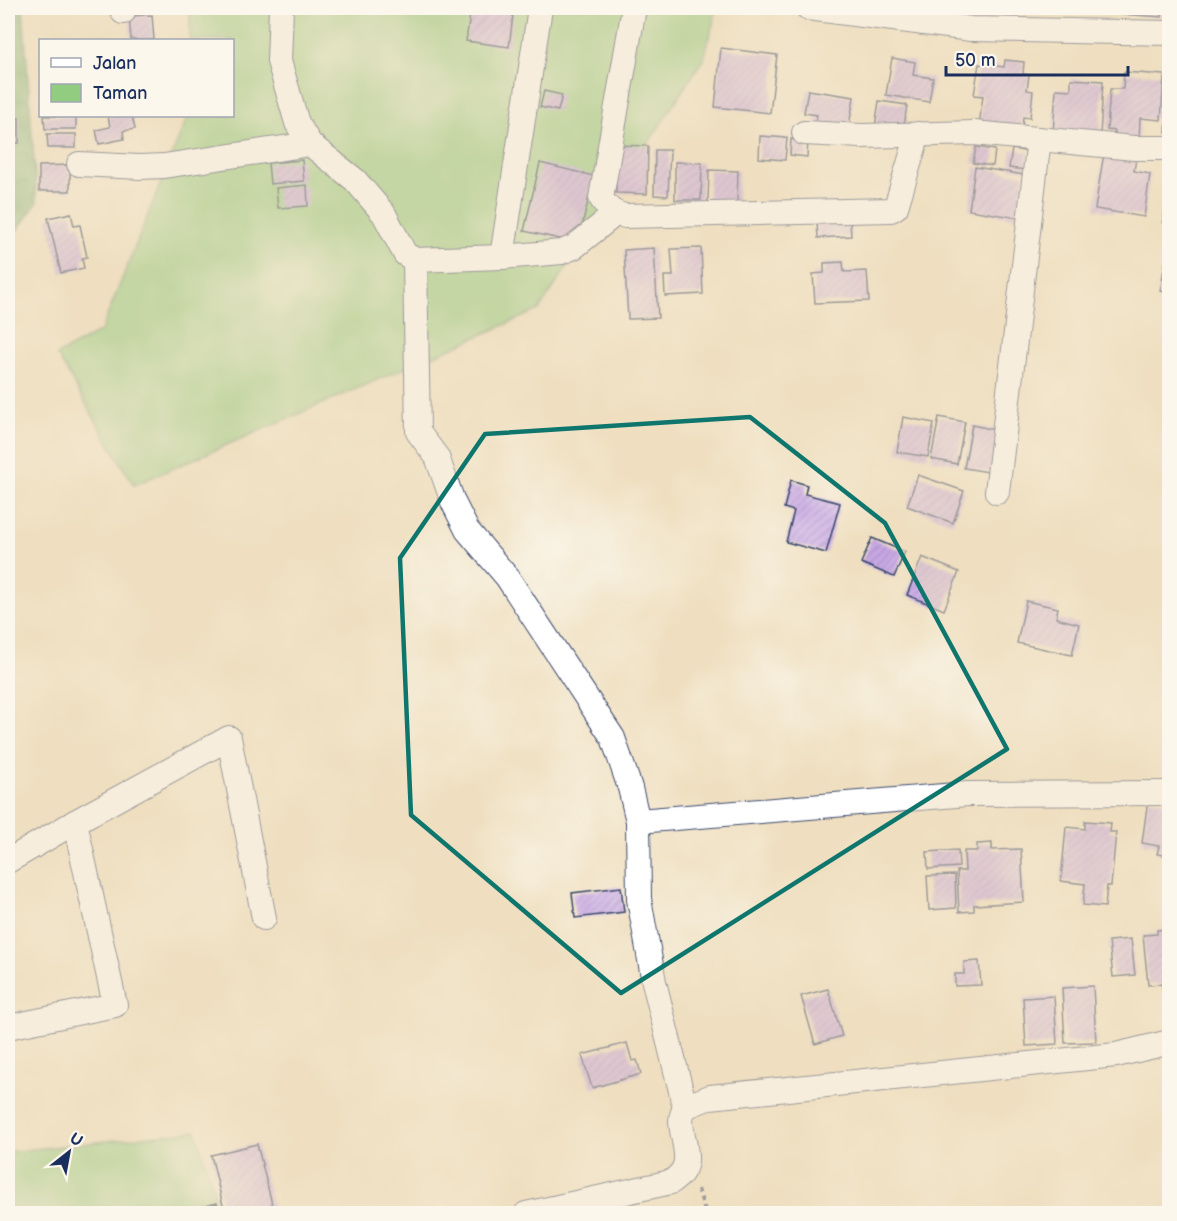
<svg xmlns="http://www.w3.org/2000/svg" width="1177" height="1221" viewBox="0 0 1177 1221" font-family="'Balsamiq Sans',sans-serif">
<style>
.green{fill:#91cc81;stroke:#567e70;stroke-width:1.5}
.forest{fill:url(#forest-crowns);stroke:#487066;stroke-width:1.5}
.building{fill:url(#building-hatch)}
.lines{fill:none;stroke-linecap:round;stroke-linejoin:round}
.street-casing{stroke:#3b496d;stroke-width:26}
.path{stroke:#3b496d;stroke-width:4;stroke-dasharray:4.5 4.5;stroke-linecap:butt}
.street{stroke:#fff;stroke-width:24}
.marked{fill:none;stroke:#0f766e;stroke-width:4.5;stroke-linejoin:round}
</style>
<defs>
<pattern id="forest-crowns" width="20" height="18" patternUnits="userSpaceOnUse" patternTransform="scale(1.5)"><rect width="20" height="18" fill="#74b06f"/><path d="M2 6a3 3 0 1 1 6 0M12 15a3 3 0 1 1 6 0" fill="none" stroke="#5e905e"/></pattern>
<pattern id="building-hatch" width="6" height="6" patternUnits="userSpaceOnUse" patternTransform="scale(1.5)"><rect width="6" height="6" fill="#c9a9e6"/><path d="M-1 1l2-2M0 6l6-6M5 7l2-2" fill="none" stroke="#a28abe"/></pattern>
</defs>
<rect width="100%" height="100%" fill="#fbf7ec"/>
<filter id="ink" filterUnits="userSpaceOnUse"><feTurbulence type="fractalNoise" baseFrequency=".0167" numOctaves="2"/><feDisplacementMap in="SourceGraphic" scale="12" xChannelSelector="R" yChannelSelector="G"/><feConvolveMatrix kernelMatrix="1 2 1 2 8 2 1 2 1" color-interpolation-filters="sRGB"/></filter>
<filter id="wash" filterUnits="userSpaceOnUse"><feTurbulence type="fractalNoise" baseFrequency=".008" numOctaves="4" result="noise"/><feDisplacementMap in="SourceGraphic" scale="24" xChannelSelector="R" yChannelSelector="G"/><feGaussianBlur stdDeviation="1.35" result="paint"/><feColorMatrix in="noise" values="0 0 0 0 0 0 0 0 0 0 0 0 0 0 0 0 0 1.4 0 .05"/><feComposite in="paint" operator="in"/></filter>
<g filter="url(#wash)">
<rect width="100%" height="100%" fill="#efdfc0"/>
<!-- green -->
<g class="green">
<polygon points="190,8 717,8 704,58 539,310 134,485 57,355 101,331 188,116 232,116 232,40 190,40"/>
<polygon points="196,1131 220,1213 8,1213 8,1152"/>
</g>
<!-- forest -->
<polygon class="forest" points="8,8 23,8 37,203 8,243"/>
<g id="blocks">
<!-- building -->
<g class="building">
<polygon points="471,8 514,8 509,47 466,41"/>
<polygon points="1062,8 1104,8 1104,13 1062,11"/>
<polygon points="1120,8 1163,8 1162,17 1120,14"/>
<polygon points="152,15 154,40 131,40 129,16"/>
<polygon points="721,48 777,55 770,113 715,107"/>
<polygon points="892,58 915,62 913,75 933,78 929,102 886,95"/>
<polygon points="1005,60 1024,62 1023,74 1029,75 1027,90 1033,91 1030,118 1023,117 1022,131 979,125 983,96 974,95 979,64 1004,67"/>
<polygon points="1124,72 1164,75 1161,120 1140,118 1139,141 1115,139 1115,131 1107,130 1110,89 1123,89"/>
<polygon points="1071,79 1103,81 1100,137 1053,134 1056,89 1071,90"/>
<polygon points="808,90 854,97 848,132 815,127 817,115 804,113"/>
<polygon points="544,91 562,95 558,111 540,107"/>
<polygon points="879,101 907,105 903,132 875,127"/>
<polygon points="1168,101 1170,101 1170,133 1166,133"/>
<polygon points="44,116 76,116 76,129 45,129"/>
<polygon points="108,116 132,116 135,129 123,131 124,139 99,144 96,130 110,127"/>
<rect x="8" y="118" width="11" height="25"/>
<polygon points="47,134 76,134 76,148 48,148"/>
<polygon points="760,136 787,138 785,160 759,158"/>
<polygon points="791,139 808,140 807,157 790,155"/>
<polygon points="617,145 648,146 647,194 616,193"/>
<polygon points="976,147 995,150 993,166 973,163"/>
<polygon points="1012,149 1029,152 1026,170 1009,168"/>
<polygon points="655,150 670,150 668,196 654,195"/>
<polygon points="1104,153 1136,159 1134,171 1150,174 1144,217 1095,209"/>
<polygon points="302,160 304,181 270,184 268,163"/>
<polygon points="675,162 702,163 701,200 675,200"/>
<polygon points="540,163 594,176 578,243 524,231"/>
<polygon points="70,165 70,191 39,191 39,166"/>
<polygon points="975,167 1025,175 1019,218 969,210"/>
<polygon points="709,170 738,171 737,204 708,203"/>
<polygon points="307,185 308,206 278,208 276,188"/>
<polygon points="1166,197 1170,198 1170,224 1163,223"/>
<polygon points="71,213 74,226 80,225 87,257 82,258 84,268 61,273 48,218"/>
<polygon points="850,220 851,236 818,238 817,222"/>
<polygon points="654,248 658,318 628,319 624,250"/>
<polygon points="701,248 703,294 665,296 664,276 673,276 671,249"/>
<polygon points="1167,252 1170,252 1170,293 1160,291"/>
<polygon points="843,262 844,272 867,271 869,301 815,303 813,274 824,273 824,263"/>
<polygon points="903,417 934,423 928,457 897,452"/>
<polygon points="939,417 965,422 957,464 931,459"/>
<polygon points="972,425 1001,431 994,473 964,468"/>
<polygon points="918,475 964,491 953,523 907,506"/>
<polygon points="791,480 807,485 805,494 840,503 826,553 786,542 794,511 784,508"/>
<polygon points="872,538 905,552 894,577 861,563"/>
<polygon points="922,557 959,572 944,610 907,595"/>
<polygon points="1026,601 1058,608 1056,618 1079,624 1072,655 1017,643"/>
<polygon points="1148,799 1167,801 1167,808 1170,808 1170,856 1157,854 1159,846 1142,843"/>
<polygon points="1085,821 1111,823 1110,832 1116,832 1111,886 1107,886 1105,907 1083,905 1085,884 1061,881 1066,827 1085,829"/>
<polygon points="992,843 992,850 1021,849 1024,902 974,905 974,911 959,912 957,871 965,871 964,851 977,851 977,844"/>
<polygon points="958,850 959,867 928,869 927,852"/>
<polygon points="955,875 956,908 929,910 927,876"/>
<polygon points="621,887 624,912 575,918 572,893"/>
<polygon points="1170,929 1170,987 1162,988 1162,984 1148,985 1143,935 1157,934 1157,930"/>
<polygon points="1131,939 1135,975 1113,977 1109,941"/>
<polygon points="979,961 981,985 955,986 955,974 964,974 964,962"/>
<polygon points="1093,986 1096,1042 1065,1043 1062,988"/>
<polygon points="828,989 842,1036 815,1044 801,996"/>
<polygon points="1054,996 1057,1044 1026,1046 1023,998"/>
<polygon points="627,1043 632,1061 637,1060 641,1074 592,1088 582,1055"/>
<polygon points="257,1144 274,1212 225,1214 211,1155"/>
<polygon points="217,1203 220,1214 179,1214 178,1213"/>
</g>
</g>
</g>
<g filter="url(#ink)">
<use href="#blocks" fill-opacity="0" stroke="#3b496d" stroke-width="1.5"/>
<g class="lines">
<defs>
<g id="street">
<polyline points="123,8 123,12"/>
<polyline points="281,8 279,61 297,123 310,144 355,180 384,214 405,254 415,260 502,257 562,252 574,247 615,214"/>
<path d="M 634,8 L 601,198 C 608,209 613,213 625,216 L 891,210 L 896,207 L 918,134"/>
<polyline points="808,8 971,29 1170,33"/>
<polyline points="804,133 862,136 974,133 1134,148 1170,148"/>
<polyline points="79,164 140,167 164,166 310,144"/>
<polyline points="502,257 540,8"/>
<polyline points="415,260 418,432 437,457 453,502 467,530 507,577 613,738 630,788 638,821 639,899 654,982 685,1107"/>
<polyline points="997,492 1039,139"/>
<polyline points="638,821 968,794 1170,793"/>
<polyline points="8,861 75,822 229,738 264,918"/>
<polyline points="8,1024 8,1027 115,1005 75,822"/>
<path d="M 526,1214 L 671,1182 C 697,1166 682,1145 681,1121 C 681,1116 683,1112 685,1107 L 710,1097 L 1116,1055 L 1170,1042"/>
</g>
</defs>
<!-- street casing -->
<use href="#street" class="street-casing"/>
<!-- path -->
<polyline class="path" points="698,1189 706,1214"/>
<!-- street -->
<use href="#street" class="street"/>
</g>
</g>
<!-- marked area -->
<path d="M0 0H1177V1221H0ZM 750,417 L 885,523 L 1007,749 L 621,993 L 411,815 L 400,558 L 485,434 Z" fill="#efdfc0" fill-opacity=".55" fill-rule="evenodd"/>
<path class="marked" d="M 750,417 L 885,523 L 1007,749 L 621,993 L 411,815 L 400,558 L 485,434 Z"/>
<!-- margin -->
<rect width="1177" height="1221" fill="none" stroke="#fbf7ec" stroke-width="30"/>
<!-- legend -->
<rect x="39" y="39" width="195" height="78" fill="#fbf7ec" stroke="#a1a7b3" stroke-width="1.5"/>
<rect x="51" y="58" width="30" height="9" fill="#ffffff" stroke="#a1a7b3" stroke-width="1.5"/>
<text x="93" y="69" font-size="18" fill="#1b2f5e">Jalan</text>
<rect x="51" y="84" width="30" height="18" fill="#91cc81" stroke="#a1a7b3" stroke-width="1.5"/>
<text x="93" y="99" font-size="18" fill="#1b2f5e">Taman</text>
<!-- north arrow -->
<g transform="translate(69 1152) rotate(31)" stroke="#fbf7ec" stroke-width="4.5" paint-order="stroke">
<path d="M0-4.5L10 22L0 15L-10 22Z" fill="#1b2f5e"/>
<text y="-9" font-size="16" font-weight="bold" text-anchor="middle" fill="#1b2f5e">U</text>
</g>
<!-- scale -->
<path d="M946 66v9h182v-9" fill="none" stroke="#1b2f5e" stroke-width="3"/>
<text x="955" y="66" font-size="18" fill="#1b2f5e" stroke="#fbf7ec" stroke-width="4.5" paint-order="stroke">50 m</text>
</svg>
